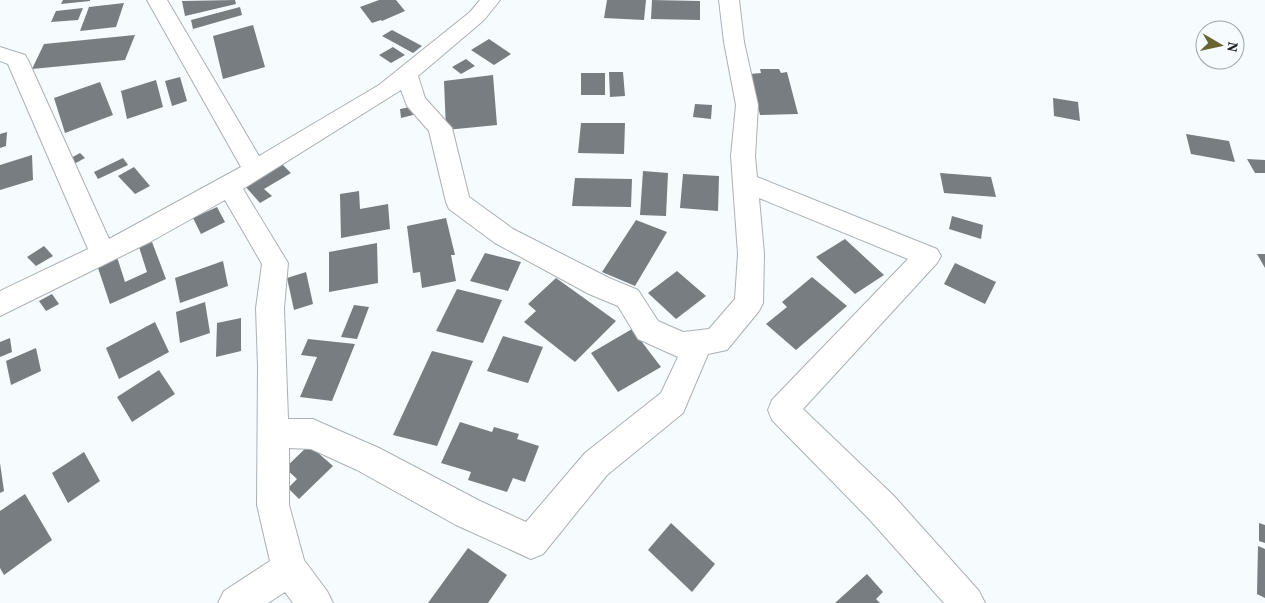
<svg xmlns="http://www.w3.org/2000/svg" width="1265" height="603" viewBox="0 0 1265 603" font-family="'Source Serif 4',serif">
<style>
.building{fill:#777d81}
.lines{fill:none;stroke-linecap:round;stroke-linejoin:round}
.minor-casing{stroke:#aab0b4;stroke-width:2}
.minor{fill:#fff;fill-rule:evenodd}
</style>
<rect width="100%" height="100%" fill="#f6fbfe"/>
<!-- building -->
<g class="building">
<polygon points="63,0 90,0 90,1 61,4"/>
<polygon points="235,0 236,4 185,16 182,1"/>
<polygon points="379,0 396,0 405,11 382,21 381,20 372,23 360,7"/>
<polygon points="607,0 646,0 644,20 604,18"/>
<polygon points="652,0 700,1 700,20 651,19"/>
<polygon points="124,3 116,27 80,31 89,7"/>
<polygon points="240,7 242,15 193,29 191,20"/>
<polygon points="83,8 78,20 51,22 56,11"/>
<polygon points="253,25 265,67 223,79 213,36"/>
<polygon points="392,30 422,46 413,53 382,36"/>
<polygon points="135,35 125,60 32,69 44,44"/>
<polygon points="489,39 511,54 494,65 471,50"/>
<polygon points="393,47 405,55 391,63 379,55"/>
<polygon points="466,59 475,66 461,74 452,67"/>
<polygon points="760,69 779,69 781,73 787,72 798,114 760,115 750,74 761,73"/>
<polygon points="609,72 623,72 625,96 610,97"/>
<rect x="581" y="73" width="24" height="22"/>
<polygon points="493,75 497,125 446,130 444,81"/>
<polygon points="180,77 187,101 172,106 165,81"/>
<polygon points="156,80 163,107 127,119 121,91"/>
<polygon points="100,82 113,115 65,133 54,98"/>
<polygon points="1053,98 1078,102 1080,121 1054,116"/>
<polygon points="695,104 712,105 711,119 693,117"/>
<polygon points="411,107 413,115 401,118 400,109"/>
<polygon points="581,123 625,123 624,154 578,153"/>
<polygon points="7,132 6,146 0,148 0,134"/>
<polygon points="1186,134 1229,141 1235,162 1191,154"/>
<polygon points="80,153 85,158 74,164 69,159"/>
<polygon points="32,155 33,180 0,190 0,165"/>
<polygon points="123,158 128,165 98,179 94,172"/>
<polygon points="1247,159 1265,160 1265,173 1255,173"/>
<polygon points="282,164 291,173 264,189 272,196 260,203 244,185"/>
<polygon points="134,167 150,186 135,194 118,176"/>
<polygon points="643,171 668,173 666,216 640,215"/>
<polygon points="940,173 991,177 996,197 944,193"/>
<polygon points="683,174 719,176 718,211 680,208"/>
<polygon points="575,178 632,179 631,207 572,206"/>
<polygon points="359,191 360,209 388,204 390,229 341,238 340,194"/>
<polygon points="217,207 225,222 201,234 193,218"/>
<polygon points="952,216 983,225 981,239 949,229"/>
<polygon points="446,218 455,255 451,255 456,281 422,288 420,272 413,273 407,226"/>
<polygon points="636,220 667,232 635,286 602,272"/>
<polygon points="845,239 884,275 855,294 816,257"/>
<polygon points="152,242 166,279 110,304 97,265 117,257 125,282 147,272 139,247"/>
<polygon points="377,243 378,283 329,292 329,252"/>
<polygon points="44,246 53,256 36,266 27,257"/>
<polygon points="485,253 521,262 508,291 470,281"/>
<polygon points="1257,254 1265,254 1265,268"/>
<polygon points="223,261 228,286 180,303 175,278"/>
<polygon points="955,263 996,282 985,304 944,284"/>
<polygon points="677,271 706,296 676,319 648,293"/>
<polygon points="306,272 313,304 294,310 287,278"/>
<polygon points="812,277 847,306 796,350 766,324 787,307 782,302"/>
<polygon points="556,278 616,321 575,362 524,322 536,311 528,304"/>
<polygon points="457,289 502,300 483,343 436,331"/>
<polygon points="52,294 59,304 46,311 39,301"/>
<polygon points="205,302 210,333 180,343 176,312"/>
<polygon points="354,305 369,307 357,339 341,337"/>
<polygon points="241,318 241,351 216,357 217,323"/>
<polygon points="155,322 169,352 119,379 106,348"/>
<polygon points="632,329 661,367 618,392 591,353"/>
<polygon points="503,336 543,347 528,383 487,371"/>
<polygon points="10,338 12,352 0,357 0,342"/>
<polygon points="308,339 355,344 332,401 300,397 317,357 301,355"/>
<polygon points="36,348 41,371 11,385 6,361"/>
<polygon points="432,351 473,361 437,446 393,435"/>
<polygon points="159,370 175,394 132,422 117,397"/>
<polygon points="460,422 492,432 494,427 519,434 517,439 539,446 525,482 513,478 507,492 468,480 471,472 441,463"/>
<polygon points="309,445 333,466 299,499 288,488 297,479 285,468"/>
<polygon points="84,452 100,481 68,503 52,473"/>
<polygon points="0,463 4,491 0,493"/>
<polygon points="25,494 52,540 4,575 0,568 0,511"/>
<polygon points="671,523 715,564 692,592 648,550"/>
<polygon points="1259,523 1265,525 1265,543 1259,541"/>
<polygon points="1258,546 1265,549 1265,598 1257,594"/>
<polygon points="468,548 507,575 488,603 428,603"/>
<polygon points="867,574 883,592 876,599 880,603 835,603"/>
</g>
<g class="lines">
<defs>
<path id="minor" d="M 147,0 L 167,0 L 259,156 L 379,85 L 470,12 L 480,0 L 500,0 L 484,20 L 418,76 L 425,98 L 452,128 L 469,197 L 513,229 L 609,278 L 638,290 L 658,321 L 683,332 L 709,329 L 735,299 L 738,254 L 731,156 L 736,105 L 724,42 L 719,0 L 739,0 L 744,42 L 758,105 L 755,156 L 757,177 L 937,249 L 941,256 L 937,263 L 803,409 L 894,496 L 979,591 L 985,603 L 944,603 L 870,520 L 772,420 L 768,410 L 772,400 L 908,259 L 759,198 L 764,254 L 763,303 L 759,311 L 727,350 L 708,354 L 683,413 L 607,475 L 543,554 L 531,559 L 456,525 L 357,470 L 311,449 L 289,448 L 289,505 L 304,560 L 327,591 L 333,603 L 293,603 L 285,592 L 268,603 L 218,603 L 224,591 L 270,561 L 257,505 L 258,367 L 256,308 L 262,264 L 225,200 L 150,242 L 0,316 L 0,291 L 88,249 L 8,64 L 0,61 L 0,47 L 25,55 L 28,60 L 109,239 L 241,167 ZM 401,90 L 407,106 L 429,131 L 446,202 L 449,209 L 495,243 L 589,294 L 618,306 L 638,339 L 678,357 L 661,393 L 585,453 L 526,522 L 480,501 L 379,448 L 324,424 L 313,419 L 288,419 L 284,308 L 288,263 L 243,189 Z"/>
</defs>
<!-- minor casing -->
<use href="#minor" class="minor-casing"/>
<!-- minor -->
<use href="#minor" class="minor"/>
</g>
<!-- north arrow -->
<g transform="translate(1220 45) rotate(99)"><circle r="24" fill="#f6fbfe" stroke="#a0a4a6"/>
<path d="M0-4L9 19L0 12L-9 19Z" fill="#696531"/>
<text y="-8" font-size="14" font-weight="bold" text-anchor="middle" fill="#202223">N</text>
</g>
</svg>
